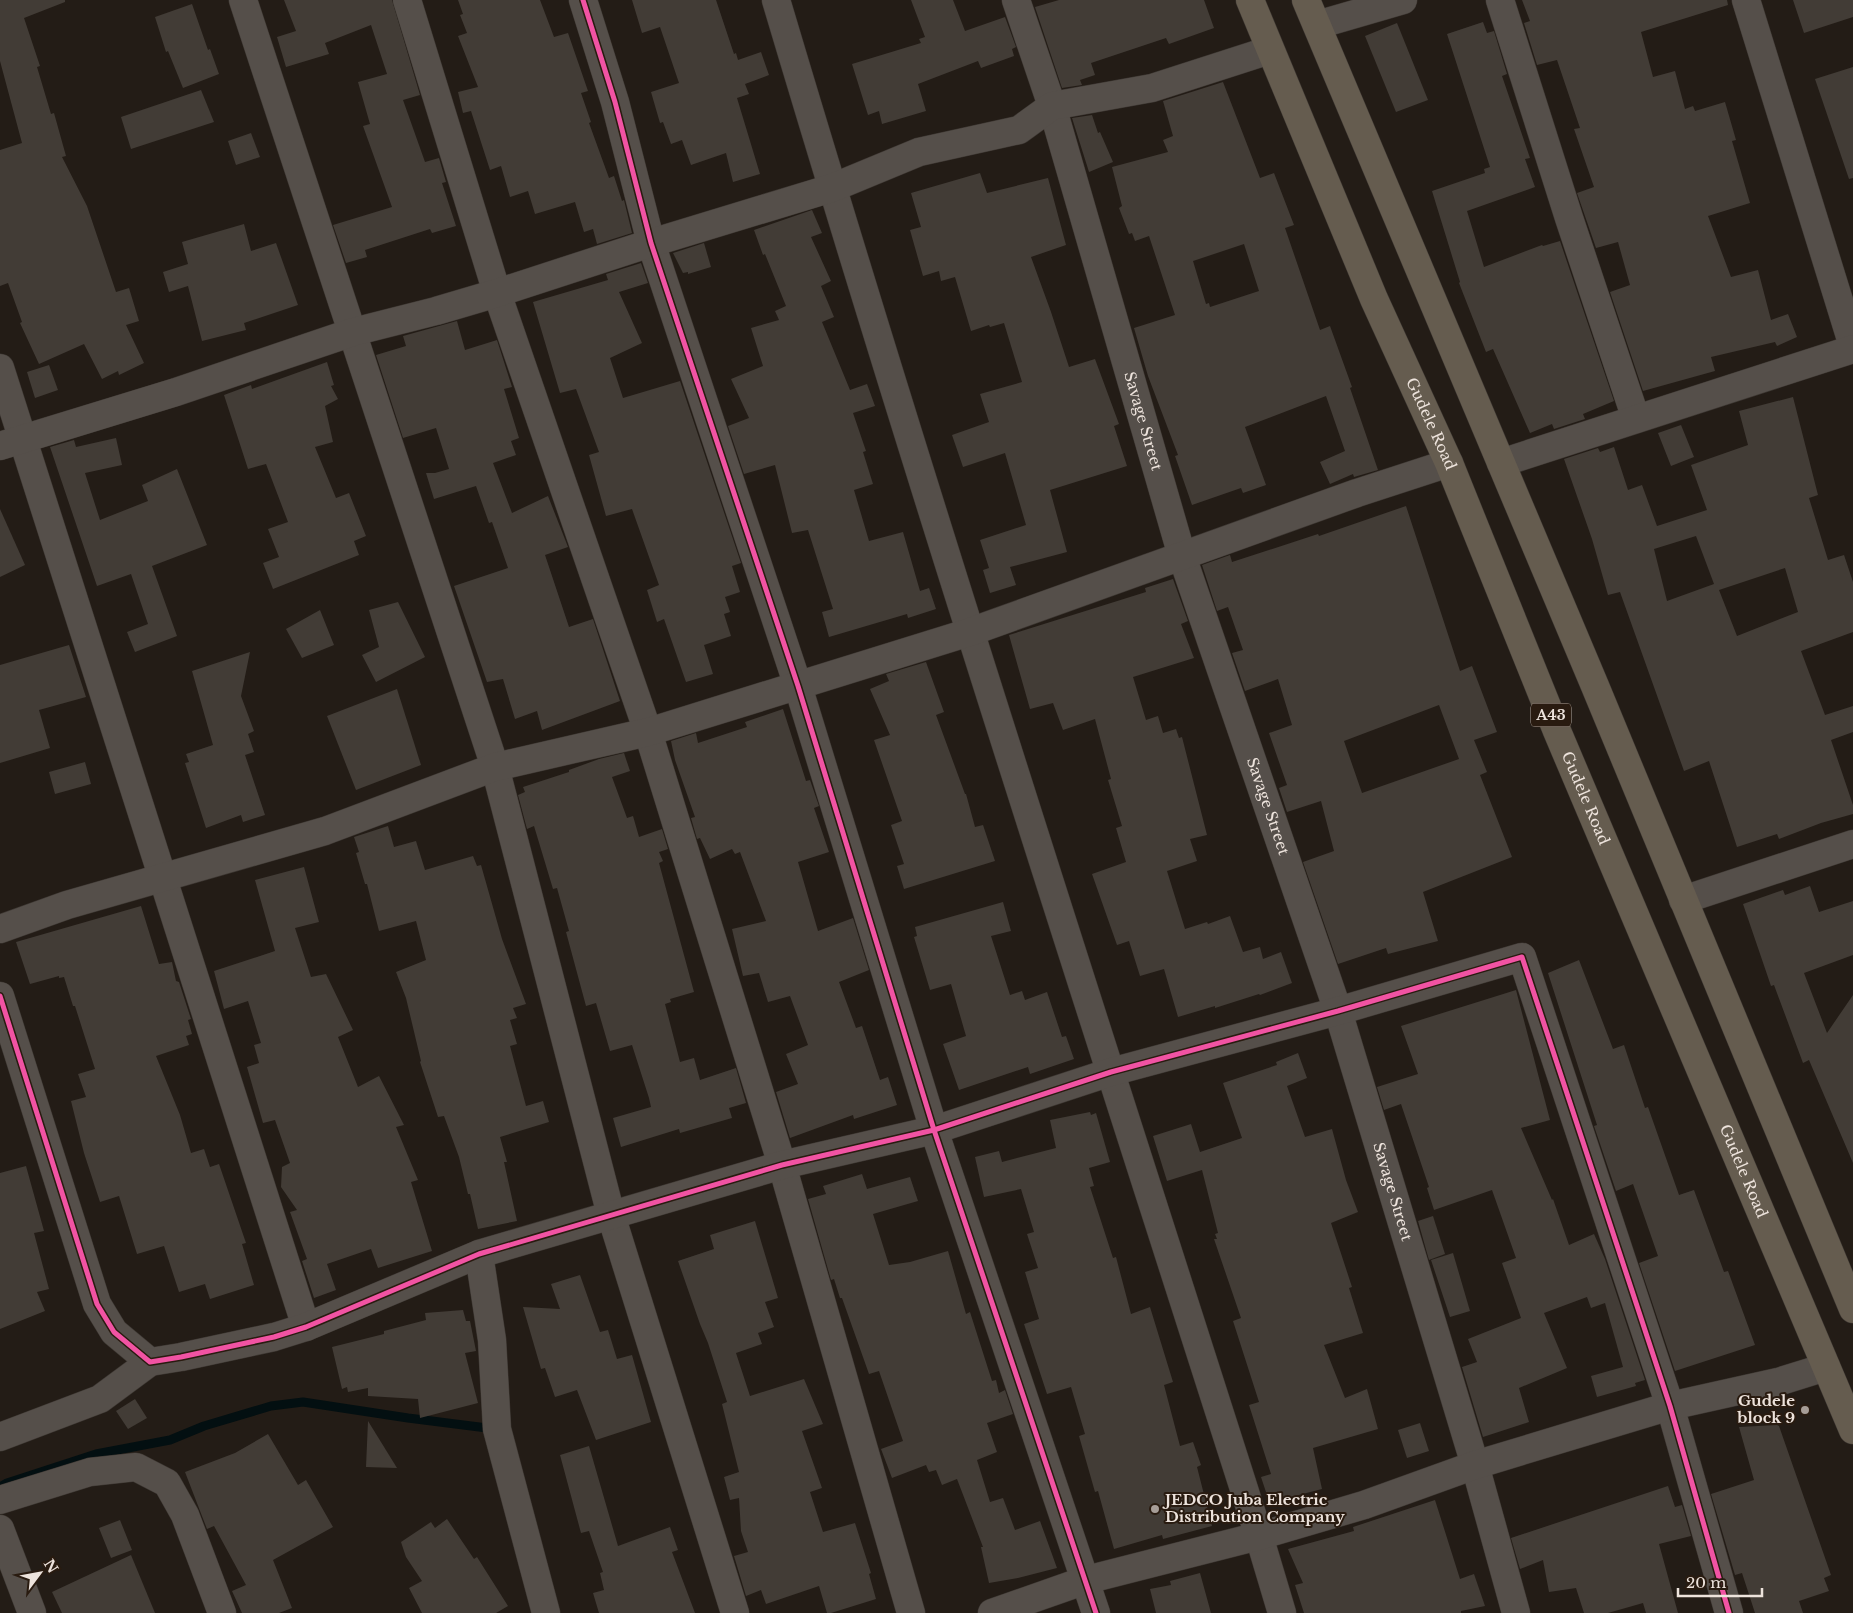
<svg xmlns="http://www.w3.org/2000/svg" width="1853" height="1613" viewBox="0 0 1853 1613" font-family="'Libre Baskerville',serif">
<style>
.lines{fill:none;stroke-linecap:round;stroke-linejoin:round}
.stream{stroke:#030f11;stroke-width:9}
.building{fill:#423c36;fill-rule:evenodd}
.minor-casing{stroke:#3d3732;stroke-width:29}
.highway-casing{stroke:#3d3732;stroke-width:29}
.minor{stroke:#554f4a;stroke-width:28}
.highway{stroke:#655c4f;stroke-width:28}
.cycleway-casing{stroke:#291b10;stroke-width:8}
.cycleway{stroke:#f153a3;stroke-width:5}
.poi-dot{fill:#a69d97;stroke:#291b10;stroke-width:2}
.labels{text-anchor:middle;stroke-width:4;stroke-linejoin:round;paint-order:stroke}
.shield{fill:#291b10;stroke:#b2a79f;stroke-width:1}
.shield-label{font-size:14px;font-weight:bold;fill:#ede3dc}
.street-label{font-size:15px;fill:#ede3dc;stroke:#291b10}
.poi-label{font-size:15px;font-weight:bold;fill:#ede3dc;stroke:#291b10;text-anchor:end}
</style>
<rect width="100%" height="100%" fill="#231c16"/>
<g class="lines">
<!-- stream -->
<polyline class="stream" points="0,1487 7,1483 96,1454 170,1440 204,1426 271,1406 303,1402 408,1418 495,1429"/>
</g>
<!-- building -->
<g class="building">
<polygon points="0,0 65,0 65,2 24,18 40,66 37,67 51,114 54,113 66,156 62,157 87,206 116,292 129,288 139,321 126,325 144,363 119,375 118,371 102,379 84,344 39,364 20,323 22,322 8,283 0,286 0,150 22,143 0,61"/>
<polygon points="284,0 392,0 420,95 403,100 425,162 439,158 446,182 442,183 456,226 432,233 430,229 365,250 367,257 346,263 333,225 392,207 363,126 370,124 358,82 387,74 371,25 325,43 329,54 286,67 277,37 296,31"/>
<polygon points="458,0 540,0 554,37 568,33 588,91 581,93 591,122 589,123 609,178 614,176 622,201 624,200 632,233 597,244 593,229 584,232 575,202 535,214 528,191 510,197 501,166 490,170 471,111 463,113 458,92 478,87 458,36 467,33 460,15 463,14"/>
<polygon points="632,0 716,0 734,54 736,53 738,60 761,52 769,75 745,84 749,94 737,98 760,174 733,182 726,153 691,165 682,140 671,144 663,122 660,123 651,92 679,83 660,27 642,33"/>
<polygon points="911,0 953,0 965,31 1005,17 1016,47 1012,49 1014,56 981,68 978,61 918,84 926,111 882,124 879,111 868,115 852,64 921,43 919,39 925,37"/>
<polygon points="1059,0 1204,0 1214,28 1169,44 1166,38 1091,63 1095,75 1080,80 1082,85 1062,88 1035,7"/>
<polygon points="1522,0 1727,0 1728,5 1641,32 1653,77 1675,71 1685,109 1693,106 1695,111 1725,102 1736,140 1732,141 1750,203 1708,216 1731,277 1758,270 1771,320 1788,314 1797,337 1777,346 1775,342 1711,357 1715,371 1643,391 1610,292 1630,285 1618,242 1596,248 1577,193 1594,187 1574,129 1580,128 1557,60 1537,65 1524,23 1530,21"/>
<polygon points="1793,0 1853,0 1853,17 1804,33"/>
<polygon points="192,4 208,50 210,49 219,74 183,88 168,51 166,52 155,17"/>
<polygon points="1483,22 1487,33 1494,31 1507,74 1502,76 1530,158 1525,159 1535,187 1467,211 1484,267 1542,245 1543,246 1560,241 1614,401 1583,414 1585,419 1554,429 1552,424 1530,433 1493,349 1486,352 1459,283 1460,282 1432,191 1485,173 1484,169 1490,167 1447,34"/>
<polygon points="1397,23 1428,100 1396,112 1365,36"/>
<polygon points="1853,67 1853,178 1849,179 1815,79"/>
<path d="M 1223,82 L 1260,178 L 1274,173 L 1294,225 L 1285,228 L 1320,330 L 1330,326 L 1352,387 L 1350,388 L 1378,470 L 1354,477 L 1353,474 L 1330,484 L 1320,462 L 1345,451 L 1326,396 L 1245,427 L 1266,485 L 1243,493 L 1241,488 L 1192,505 L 1175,456 L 1178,455 L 1148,376 L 1134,328 L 1175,315 L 1149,236 L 1135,241 L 1132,233 L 1129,234 L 1119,208 L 1122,206 L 1112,167 L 1168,152 L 1163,140 L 1173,136 L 1163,101 ZM 1244,244 L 1259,291 L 1210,307 L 1209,303 L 1206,304 L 1193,261 Z"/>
<polygon points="201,90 214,122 131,149 121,117"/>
<polygon points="1092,115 1098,133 1100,132 1113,162 1089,172 1072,118"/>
<polygon points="251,133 260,157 236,165 228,141"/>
<polygon points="980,173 987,193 1048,178 1066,245 1031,257 1051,312 1069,367 1095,359 1119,424 1114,426 1127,466 1050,490 1067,552 1010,567 1016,585 990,593 983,570 989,568 980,540 1026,525 1005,453 963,467 952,435 989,422 980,394 1022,382 1004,323 990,327 989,325 971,331 955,277 941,281 939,271 923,276 910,230 921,227 911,193"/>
<polygon points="812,210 822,233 811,237 831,281 821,286 834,317 822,322 850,390 867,384 875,406 853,413 866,451 863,452 873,484 854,490 869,541 903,532 920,591 929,588 936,609 908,618 907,614 829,637 822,612 833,609 808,530 792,533 775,465 744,474 728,426 749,418 731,379 763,366 751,328 779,320 775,311 786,306 765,254 763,255 754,230"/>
<polygon points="244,224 251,251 276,243 298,305 244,323 246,330 202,341 188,286 169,292 163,272 188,264 182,242"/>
<polygon points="704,243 711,267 688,274 688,272 683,273 673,253"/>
<polygon points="641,263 648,283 619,292 642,343 610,358 623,398 680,381 741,563 732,566 740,592 725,597 730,612 724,614 731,636 704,645 713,674 686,682 664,619 657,622 647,590 659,585 632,509 606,516 589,455 599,452 576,389 560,393 533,302 608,280 606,274"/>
<polygon points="457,321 465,350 497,340 512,387 504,389 519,438 511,441 516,455 493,463 512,513 548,496 568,547 545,555 569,627 593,619 620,701 542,730 537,711 515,719 503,679 487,682 454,586 508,568 492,522 489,523 476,486 434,499 426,473 435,473 449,469 436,428 403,438 376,355 406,346 403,336"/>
<polygon points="327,362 334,385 331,386 338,399 325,406 333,442 315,447 336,498 349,493 366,536 354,541 359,555 273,589 263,563 279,557 268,529 288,522 266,464 248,469 224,395 251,385 252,389"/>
<polygon points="49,365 58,390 35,398 27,372"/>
<path d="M 1793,397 L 1818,495 L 1809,498 L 1828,560 L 1844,555 L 1853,582 L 1853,632 L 1801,651 L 1825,715 L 1853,706 L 1853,732 L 1831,740 L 1853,805 L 1853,814 L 1821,823 L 1779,839 L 1777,834 L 1737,847 L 1709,761 L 1684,771 L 1620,592 L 1608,595 L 1592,539 L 1564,459 L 1598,448 L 1600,452 L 1614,447 L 1628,490 L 1642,485 L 1657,526 L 1707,510 L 1691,465 L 1748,445 L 1739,411 ZM 1696,536 L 1714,584 L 1667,601 L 1654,549 ZM 1785,568 L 1798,612 L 1737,636 L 1719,590 Z"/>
<polygon points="1681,425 1694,457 1671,466 1658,433"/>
<polygon points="116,438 122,465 85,473 100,520 148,501 142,485 177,469 207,545 152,566 177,636 135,652 127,632 148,624 131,574 97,586 50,447 74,440 76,447"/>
<path d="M 1406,506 L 1460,671 L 1472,666 L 1497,732 L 1474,740 L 1487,772 L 1480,775 L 1512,857 L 1423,892 L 1438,941 L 1388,954 L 1386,948 L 1338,964 L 1303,862 L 1334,851 L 1321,801 L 1287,812 L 1279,788 L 1287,785 L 1269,733 L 1292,725 L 1278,679 L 1245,691 L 1232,653 L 1243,650 L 1228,607 L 1217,611 L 1202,565 L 1230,555 L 1232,562 L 1318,534 L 1319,536 ZM 1439,705 L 1459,759 L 1362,793 L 1344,741 Z"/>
<polygon points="0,509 25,565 0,577"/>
<polygon points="1173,579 1188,621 1181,624 1194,658 1133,677 1146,720 1158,716 1163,733 1176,729 1179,738 1182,737 1207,835 1190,839 1197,861 1167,871 1185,929 1207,922 1208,924 1230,916 1243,952 1260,947 1263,959 1281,952 1292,983 1260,995 1259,994 1215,1008 1215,1006 1178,1017 1164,969 1140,976 1129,941 1117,945 1092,874 1126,862 1116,828 1122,826 1108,780 1111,779 1095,719 1063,730 1053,703 1030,709 1009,635 1146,592 1145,588"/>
<polygon points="398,602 425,657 376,682 362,655 379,647 369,610"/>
<polygon points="320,610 334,645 302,658 286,629"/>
<polygon points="69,645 86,697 39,710 50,748 0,763 0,665"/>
<polygon points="250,652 241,696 254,731 248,734 254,752 245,755 265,815 243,822 241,815 206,828 185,763 189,762 186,754 213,745 192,671"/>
<polygon points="926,662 944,712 936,715 965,794 966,794 975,827 983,825 995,861 904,889 897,866 904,864 891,825 902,821 874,740 890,735 870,689 889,681 886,674"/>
<polygon points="397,689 421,765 356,790 327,716"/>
<polygon points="783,709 806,781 810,780 819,806 814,808 829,852 798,862 818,931 853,918 869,970 839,982 856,1028 862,1026 880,1080 888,1077 897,1105 854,1119 853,1115 790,1138 776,1092 798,1084 786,1054 808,1045 790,996 768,1002 759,973 743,976 732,929 766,921 740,852 735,854 732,849 710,859 700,838 697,839 691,818 695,817 675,760 671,741 696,733 698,743 747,727 745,722"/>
<polygon points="624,753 630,771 612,777 627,818 633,816 639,837 662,829 668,849 659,852 663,861 659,863 694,992 670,999 671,1002 665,1004 680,1062 694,1058 700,1080 736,1068 746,1103 729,1108 732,1118 680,1133 679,1129 621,1147 613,1118 651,1107 649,1098 632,1045 610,1051 596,1003 586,1006 566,932 569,931 557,888 553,889 534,826 527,829 518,795 525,792 523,787 569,772 569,770 599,759"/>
<polygon points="85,762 91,784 55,794 49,772"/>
<polygon points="388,826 394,847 416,841 425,870 473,856 477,866 481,865 502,939 526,1004 513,1008 517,1018 510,1020 517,1044 510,1046 526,1106 543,1101 549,1122 500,1137 507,1162 504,1162 517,1221 478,1229 470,1194 468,1194 459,1157 444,1116 438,1117 420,1062 421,1061 406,998 396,972 426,960 416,921 379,931 367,884 365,884 356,853 359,852 354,837"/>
<polygon points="304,867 319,922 295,928 311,977 326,974 353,1030 338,1037 358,1087 379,1076 404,1125 396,1127 418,1180 411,1182 432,1251 378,1268 371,1249 327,1264 336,1290 314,1298 302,1261 307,1259 290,1212 297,1210 281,1187 282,1167 290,1163 275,1120 263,1123 247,1067 259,1063 254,1045 261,1043 248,1001 224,1009 214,971 275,951 255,880"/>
<polygon points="1810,886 1819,912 1853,901 1853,955 1804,973 1827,1033 1853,995 1853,1163 1809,1060 1803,1063 1774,985 1771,986 1743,904 1783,890 1785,895"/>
<polygon points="1003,902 1011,931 991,936 1010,995 1022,991 1025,1000 1047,992 1062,1037 1066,1036 1074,1059 1030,1074 1028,1067 959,1090 943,1044 966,1036 951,984 930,990 914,937 917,936 915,927"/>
<polygon points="141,906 159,964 172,962 176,981 179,982 191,1019 188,1020 192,1034 186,1036 189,1045 156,1056 180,1115 191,1153 204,1149 210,1167 219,1164 246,1243 242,1244 254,1285 210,1299 205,1284 179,1292 164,1246 137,1254 119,1196 100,1202 84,1153 71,1101 86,1097 78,1074 95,1069 75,1006 73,1006 64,977 59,978 59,976 30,984 16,942"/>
<polygon points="1579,960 1613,1049 1624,1045 1645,1108 1648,1107 1679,1195 1694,1190 1724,1272 1728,1271 1755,1345 1675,1371 1639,1263 1658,1256 1633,1184 1616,1191 1594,1126 1597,1125 1548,973"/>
<polygon points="1516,990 1550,1120 1521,1128 1552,1200 1553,1199 1569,1245 1594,1234 1605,1259 1645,1380 1635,1383 1636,1386 1597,1397 1591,1376 1623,1367 1605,1303 1591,1308 1587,1297 1544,1313 1567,1368 1519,1388 1529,1422 1483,1437 1462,1367 1477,1362 1468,1339 1521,1318 1502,1263 1516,1258 1492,1190 1434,1210 1427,1188 1429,1187 1401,1104 1384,1110 1377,1087 1418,1074 1401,1026"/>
<polygon points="1298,1053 1307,1078 1287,1086 1305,1137 1332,1129 1346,1180 1358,1212 1331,1223 1352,1287 1349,1288 1363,1333 1324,1345 1345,1398 1367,1389 1378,1429 1313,1448 1322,1489 1291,1497 1292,1500 1271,1507 1261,1477 1271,1474 1249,1405 1259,1402 1233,1321 1241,1318 1214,1239 1217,1239 1215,1234 1218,1233 1202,1170 1167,1181 1153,1136 1191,1124 1200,1152 1242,1138 1223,1083 1277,1065 1276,1062"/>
<polygon points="1090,1112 1091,1115 1096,1113 1110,1162 1089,1168 1094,1186 1090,1187 1113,1258 1116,1257 1131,1314 1150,1307 1173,1382 1164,1385 1180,1446 1193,1442 1201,1465 1197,1467 1212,1526 1163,1539 1162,1535 1114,1549 1098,1491 1095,1492 1079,1436 1085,1434 1071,1387 1047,1394 1024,1324 1039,1319 1025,1272 1038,1268 1027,1234 1034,1232 1021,1189 984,1197 975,1157 999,1151 1002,1162 1056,1148 1050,1120"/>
<polygon points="26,1166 44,1231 34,1233 49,1289 37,1292 45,1311 0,1329 0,1173"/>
<polygon points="862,1174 867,1189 910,1177 918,1201 873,1214 889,1265 910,1262 948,1251 966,1314 970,1312 992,1381 996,1380 999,1393 1005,1390 1013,1414 987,1423 997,1452 977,1460 990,1502 1003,1498 1015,1530 1040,1521 1057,1568 1018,1578 989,1583 981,1547 983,1547 957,1479 942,1485 936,1470 929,1472 926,1465 892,1478 881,1449 903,1441 879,1371 869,1374 842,1298 840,1298 834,1279 831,1280 808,1199 826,1194 823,1186"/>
<polygon points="1433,1216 1445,1254 1429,1260 1418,1221"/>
<polygon points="755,1221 778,1298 765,1302 774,1327 758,1333 762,1344 736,1353 750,1396 804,1379 823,1424 802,1431 822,1488 810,1492 823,1532 855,1523 871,1573 869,1574 876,1599 831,1613 827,1613 819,1586 766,1604 761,1590 746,1596 734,1556 748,1552 741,1531 739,1498 730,1500 724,1477 739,1472 722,1404 727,1402 708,1343 700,1324 678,1261 714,1249 710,1235"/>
<polygon points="1453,1253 1470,1311 1450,1317 1431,1260"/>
<polygon points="580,1275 600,1332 608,1330 617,1359 632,1355 651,1422 596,1440 577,1390 555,1397 545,1368 541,1369 523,1307 560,1309 551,1284"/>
<polygon points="463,1310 466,1321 470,1321 476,1351 465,1353 478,1403 420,1418 418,1399 368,1396 368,1388 348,1392 347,1387 342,1389 332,1347 384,1334 384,1331 426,1320 425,1313"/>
<polygon points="135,1399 147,1418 128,1429 116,1411"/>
<polygon points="368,1421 397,1468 366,1467"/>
<polygon points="1420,1423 1429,1451 1407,1458 1398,1430"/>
<polygon points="1777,1425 1779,1426 1831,1575 1824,1578 1829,1591 1799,1601 1803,1613 1755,1613 1742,1573 1735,1575 1711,1494 1754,1480 1739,1427"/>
<polygon points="268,1434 298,1485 306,1480 333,1527 273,1560 292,1608 279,1613 242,1613 232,1591 246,1585 214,1526 207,1529 185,1472 235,1453"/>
<polygon points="589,1446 618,1546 670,1527 678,1550 672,1552 695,1613 599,1613 593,1593 604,1590 600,1573 603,1572 589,1531 581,1533 560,1455"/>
<polygon points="1668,1486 1675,1507 1682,1505 1691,1536 1659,1544 1678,1613 1646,1613 1643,1603 1608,1613 1584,1613 1576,1588 1549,1592 1543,1560 1520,1569 1511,1538"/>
<polygon points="1435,1500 1460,1579 1474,1574 1485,1606 1461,1611 1461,1613 1304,1613 1295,1585 1303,1583 1288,1549 1354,1531 1353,1527"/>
<polygon points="447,1519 474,1559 477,1557 508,1606 496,1613 422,1613 409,1588 422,1581 406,1557 401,1542 431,1522 435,1528"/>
<polygon points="120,1520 132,1550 111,1558 99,1528"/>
<polygon points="131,1555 155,1613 62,1613 52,1592"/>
<polygon points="1200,1573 1211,1613 1156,1613 1150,1589 1171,1585 1170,1581"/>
</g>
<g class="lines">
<defs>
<g id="minor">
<polyline points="243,0 495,767 611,1215 735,1613"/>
<polyline points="407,0 497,293 648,732 782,1165 911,1613"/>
<polyline points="583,0 615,102 651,243 798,686 934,1130 1096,1613"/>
<path d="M 776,0 C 929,514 1096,1025 1259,1536 L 1282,1613"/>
<path id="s1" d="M 1016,0 L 1052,106 L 1182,556 L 1338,1011 L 1475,1465 L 1516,1613"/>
<polyline points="1500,0 1569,218 1636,419"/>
<polyline points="1746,0 1853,346"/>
<polyline points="1317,25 1403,0"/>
<polyline points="0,368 306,1327"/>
<polyline points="0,446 176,392 353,332 436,311 497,293 651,243 832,188 919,152 1019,130 1052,106 1152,88 1270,50"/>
<polyline points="1501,463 1853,349"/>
<polyline points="1683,900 1853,844"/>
<polyline points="0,929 67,905 325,831 495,767 648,732 970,632 1357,493 1449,463"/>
<polyline points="0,996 97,1304 114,1332 150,1362 181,1357 274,1337 306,1327 479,1254 782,1165 934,1130 1111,1072 1338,1011 1522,957 1670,1406 1729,1613"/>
<polyline points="479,1254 492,1340 497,1429 546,1613"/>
<polyline points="0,1437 100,1399 150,1362"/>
<polyline points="0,1500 90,1472 136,1467 167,1483 185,1515 222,1613"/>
<polyline points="0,1529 32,1613"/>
<polyline points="992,1613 1086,1580 1259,1536 1364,1505 1475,1465 1670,1406 1778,1382 1826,1367"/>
</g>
<g id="highway">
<path id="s2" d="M 1250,0 L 1374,299 L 1449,463 L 1557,731 L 1853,1430"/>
<polyline points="1306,0 1595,686 1853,1309"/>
</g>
</defs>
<!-- minor casing -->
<use href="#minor" class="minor-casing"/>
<!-- highway casing -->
<use href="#highway" class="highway-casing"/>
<!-- minor -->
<use href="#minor" class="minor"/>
<!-- highway -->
<use href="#highway" class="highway"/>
<defs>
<g id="cycleway">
<polyline points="583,0 615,102 651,243 798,686 934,1130 1096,1613"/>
<polyline points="0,996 97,1304 114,1332 150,1362 181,1357 274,1337 306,1327 479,1254 782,1165 934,1130 1111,1072 1338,1011 1522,957 1670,1406 1729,1613"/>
</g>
</defs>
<!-- cycleway casing -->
<use href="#cycleway" class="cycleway-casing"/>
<!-- cycleway -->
<use href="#cycleway" class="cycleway"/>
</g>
<!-- markers -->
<g class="poi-dot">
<circle cx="1805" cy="1410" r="5"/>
<circle cx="1155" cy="1509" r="5"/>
</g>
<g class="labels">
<!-- shield labels -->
<rect class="shield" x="1531" y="703.5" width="40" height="23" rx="4"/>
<g class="shield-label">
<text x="1551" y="720">A43</text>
</g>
<!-- street labels -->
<g class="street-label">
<text dy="5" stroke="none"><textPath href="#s1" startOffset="440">Savage Street</textPath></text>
<text dy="5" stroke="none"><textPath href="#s2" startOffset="461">Gudele Road</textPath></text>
<text dy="5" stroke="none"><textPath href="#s2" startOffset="866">Gudele Road</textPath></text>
<text dy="5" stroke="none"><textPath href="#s1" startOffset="845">Savage Street</textPath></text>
<text dy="5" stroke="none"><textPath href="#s2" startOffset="1271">Gudele Road</textPath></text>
<text dy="5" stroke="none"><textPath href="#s1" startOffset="1250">Savage Street</textPath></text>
</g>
<!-- poi labels -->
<g class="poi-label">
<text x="1795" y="1406">Gudele<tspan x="1795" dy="17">block 9</tspan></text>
<text x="1165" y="1505" text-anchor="start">JEDCO Juba Electric<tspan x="1165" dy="17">Distribution Company</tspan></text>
</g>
</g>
<!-- north arrow -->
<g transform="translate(40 1573) rotate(58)" stroke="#291b10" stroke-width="4" paint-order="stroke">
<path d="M0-4L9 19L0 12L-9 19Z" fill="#ede3dc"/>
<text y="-8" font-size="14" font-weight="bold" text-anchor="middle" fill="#ede3dc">N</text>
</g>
<!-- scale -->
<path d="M1678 1588v8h84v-8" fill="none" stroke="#ede3dc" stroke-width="2.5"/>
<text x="1686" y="1588" font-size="15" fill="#ede3dc" stroke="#291b10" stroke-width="4" paint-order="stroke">20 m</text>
</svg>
